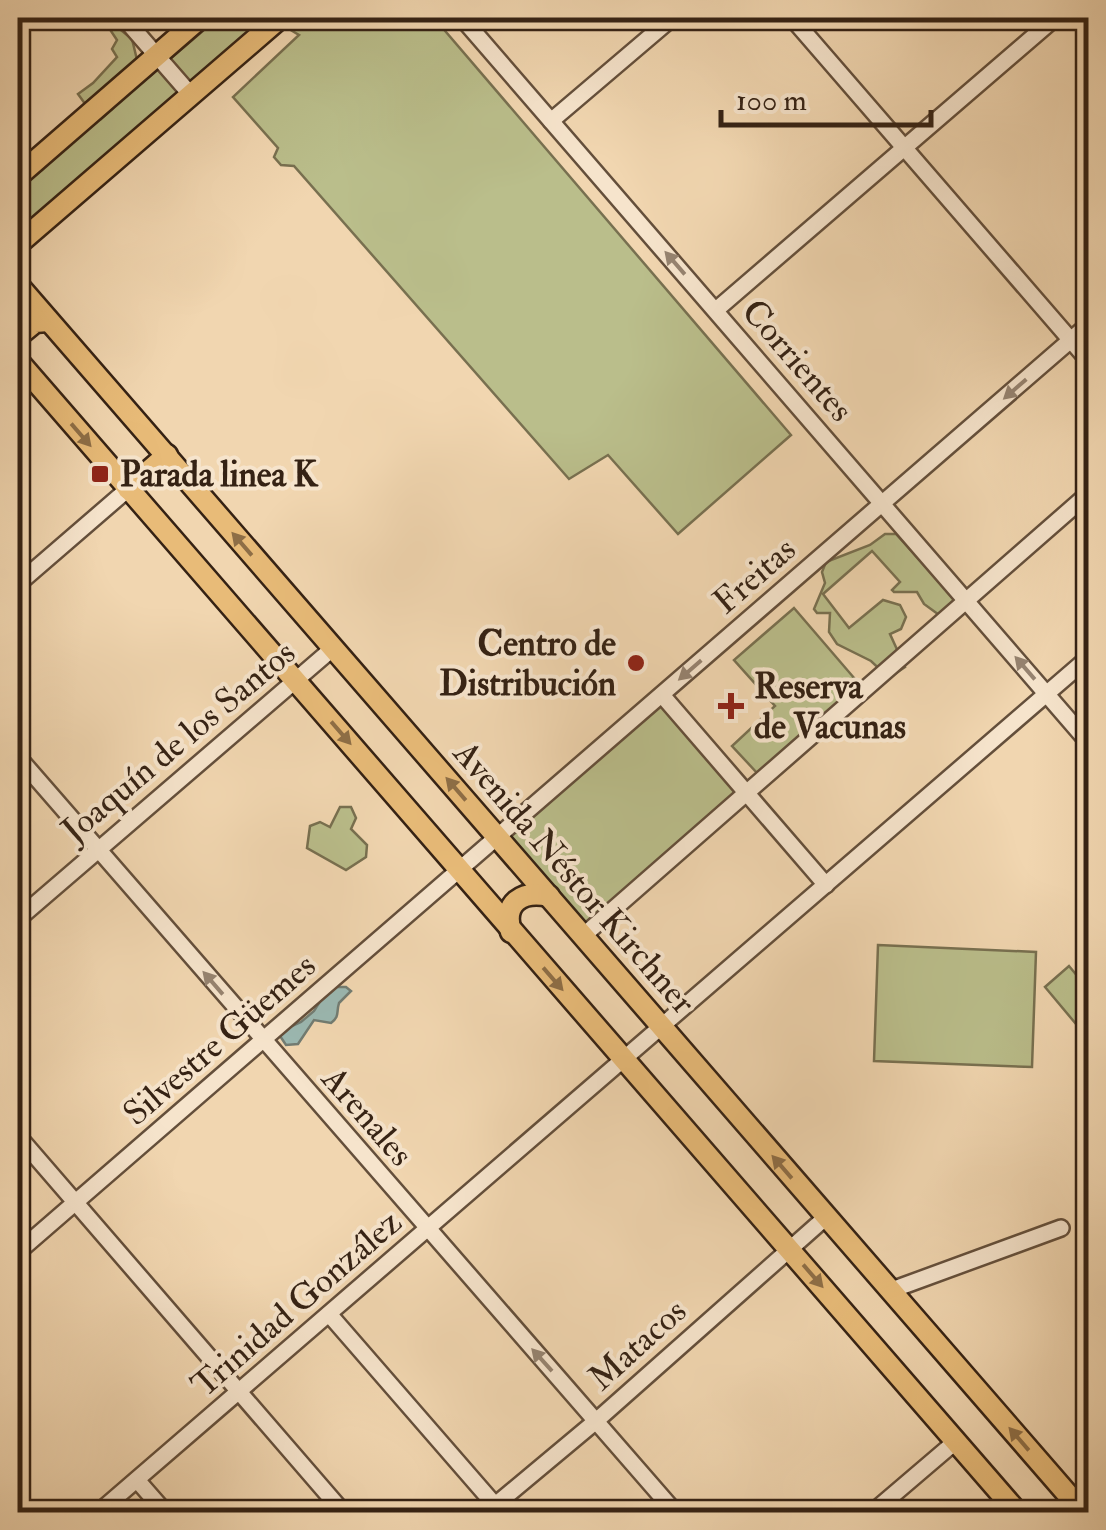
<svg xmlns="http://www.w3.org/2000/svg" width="1106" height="1530" viewBox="0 0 1106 1530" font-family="'IM FELL Double Pica',serif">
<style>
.green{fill:#babe8b;stroke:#787050;stroke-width:2.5}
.water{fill:#9bb8b1;stroke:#727c72;stroke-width:2.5}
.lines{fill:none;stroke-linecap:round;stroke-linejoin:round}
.minor-casing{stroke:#644f3b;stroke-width:20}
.major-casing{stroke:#352214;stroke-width:25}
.minor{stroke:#f6e4cc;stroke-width:15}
.major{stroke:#e8bb78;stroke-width:20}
.oneway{fill:#968370}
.oneway2{fill:#8e6e46}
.poi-dot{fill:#8f2418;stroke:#f6e4cc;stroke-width:4}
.labels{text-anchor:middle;stroke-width:8;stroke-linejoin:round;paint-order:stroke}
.street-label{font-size:35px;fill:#352214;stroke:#f6e4cc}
.poi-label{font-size:35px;font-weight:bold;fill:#352214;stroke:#f6e4cc;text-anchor:start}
</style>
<rect width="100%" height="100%" fill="#f1d6b0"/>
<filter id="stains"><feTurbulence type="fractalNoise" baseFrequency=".002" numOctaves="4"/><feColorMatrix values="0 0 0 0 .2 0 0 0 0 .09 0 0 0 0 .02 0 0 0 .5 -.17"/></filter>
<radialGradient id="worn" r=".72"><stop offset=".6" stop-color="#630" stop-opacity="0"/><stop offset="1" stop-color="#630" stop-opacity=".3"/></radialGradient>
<!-- green -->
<g class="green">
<polygon points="96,18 110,18 112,23 132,39 138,64 88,108 78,94 93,83 117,57 112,49 117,40 107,25"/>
<polygon points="218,18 434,18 791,435 678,534 608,455 569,479 294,166 281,165 274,157 278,148 233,97 299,35 289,29 288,20 18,246 18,183 35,166 39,172 42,170 39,163 97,115 101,119 112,109 110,103 145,76 149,77"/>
<polygon points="885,534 896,534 945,588 960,598 942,617 924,604 917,592 894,592 892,590 900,582 872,551 823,594 849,628 883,600 900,605 906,617 901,629 890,634 905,667 889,678 871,661 837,644 829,632 830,613 817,613 814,609 825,583 822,572 826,562 870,545"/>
<polygon points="794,608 861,686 758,774 732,746 775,706 734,660"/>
<polygon points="662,701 741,794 583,931 503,838"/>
<polygon points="340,807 351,807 356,818 351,829 367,845 366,857 346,870 307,848 310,826 320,822 330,827"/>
<polygon points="878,945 1036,952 1032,1067 874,1061"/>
<polygon points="1069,966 1088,989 1088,1024 1081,1030 1045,987"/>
</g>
<!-- water -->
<path class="water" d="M 329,987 L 346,987 L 351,991 L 339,1003 C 336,1013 340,1016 331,1023 L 314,1020 L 298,1044 L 286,1045 L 280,1036 L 281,1031 L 301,1022 L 314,1011 Z"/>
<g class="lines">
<defs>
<g id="minor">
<polyline points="124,18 191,95"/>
<polyline points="462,18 1088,742"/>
<polyline points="792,18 1088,360"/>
<polyline points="551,121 672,18"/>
<polyline points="716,310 1055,18"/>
<polyline points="18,584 128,489"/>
<polyline points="662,695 826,885"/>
<polyline points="18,757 675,1512"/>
<polyline points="18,919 332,649"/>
<polyline points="583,936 1088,494"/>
<polyline points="18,1136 343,1512"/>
<polyline points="18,1252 1088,325"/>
<polyline points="889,1291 1061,1228"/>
<polyline points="329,1314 501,1512"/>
<polyline points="137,1480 165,1512"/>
<polyline points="99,1512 1088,658"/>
<polyline points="487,1512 596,1421 825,1218"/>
<polyline points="873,1512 955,1442"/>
</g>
<g id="major">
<polyline points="18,176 200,18"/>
<polyline points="18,244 280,18"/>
<polyline points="18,285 1083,1512"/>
<polyline points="18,336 35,322 48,321"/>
<polyline points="18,361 1017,1512"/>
<polyline points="128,489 167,455"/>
<path d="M 511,932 C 502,903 522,890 549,896"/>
</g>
</defs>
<!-- minor casing -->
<use href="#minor" class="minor-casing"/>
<!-- major casing -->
<use href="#major" class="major-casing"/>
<!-- minor -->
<use href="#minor" class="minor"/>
<!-- major -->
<use href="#major" class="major"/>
</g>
<!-- one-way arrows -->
<defs><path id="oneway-solid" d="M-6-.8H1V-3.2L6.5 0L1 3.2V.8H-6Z" transform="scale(2.5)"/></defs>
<g class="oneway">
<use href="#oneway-solid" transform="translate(675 263) rotate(-131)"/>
<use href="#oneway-solid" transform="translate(1015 389) rotate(139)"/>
<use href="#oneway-solid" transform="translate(1025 668) rotate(-131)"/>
<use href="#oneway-solid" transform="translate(690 670) rotate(139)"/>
<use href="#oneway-solid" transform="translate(213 983) rotate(-131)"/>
<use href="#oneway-solid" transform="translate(542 1360) rotate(-132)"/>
</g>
<g class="oneway2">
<use href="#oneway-solid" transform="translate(81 435) rotate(49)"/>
<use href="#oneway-solid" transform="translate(242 544) rotate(-131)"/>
<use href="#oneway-solid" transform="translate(341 733) rotate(49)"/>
<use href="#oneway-solid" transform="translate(456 789) rotate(-131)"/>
<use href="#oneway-solid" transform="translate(553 979) rotate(49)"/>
<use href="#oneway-solid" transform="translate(782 1167) rotate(-131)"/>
<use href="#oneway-solid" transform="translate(813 1276) rotate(49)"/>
<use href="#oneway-solid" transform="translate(1019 1439) rotate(-131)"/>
</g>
<!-- markers -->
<g class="poi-dot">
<rect x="90" y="464" width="20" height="20" rx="5"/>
<circle cx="636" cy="663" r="10"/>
<path d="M726 691h10v10h10v10h-10v10h-10v-10h-10v-10h10z"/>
</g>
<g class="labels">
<!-- street labels -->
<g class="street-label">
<text transform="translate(798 360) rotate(49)" y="12">Corrientes</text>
<text transform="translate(754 575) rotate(-41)" y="12">Freitas</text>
<text transform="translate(178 741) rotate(-40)" y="12">Joaquín de los Santos</text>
<text transform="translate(575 877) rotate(49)" y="12">Avenida Néstor Kirchner</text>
<text transform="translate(219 1039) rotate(-41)" y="12">Silvestre Güemes</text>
<text transform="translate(368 1116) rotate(49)" y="12">Arenales</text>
<text transform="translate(296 1303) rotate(-41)" y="12">Trinidad González</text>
<text transform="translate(637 1344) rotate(-42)" y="12">Matacos</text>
</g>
<!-- poi labels -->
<g class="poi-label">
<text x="120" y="486">Parada linea K</text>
<text x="616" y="655" text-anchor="end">Centro de<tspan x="616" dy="40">Distribución</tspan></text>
<text x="754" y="698">Reserva<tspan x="754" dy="40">de Vacunas</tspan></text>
</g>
</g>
<!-- margin -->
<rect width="1106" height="1530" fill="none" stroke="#f1d6b0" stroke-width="60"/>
<rect x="20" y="20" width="1066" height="1490" fill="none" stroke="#352214" stroke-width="5"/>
<rect x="30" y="30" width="1046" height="1470" fill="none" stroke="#352214" stroke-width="2.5"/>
<!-- scale -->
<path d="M721 110v15h210v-15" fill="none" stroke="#352214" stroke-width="5"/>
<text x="736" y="110" font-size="30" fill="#352214" stroke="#f6e4cc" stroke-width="8" paint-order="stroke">100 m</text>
<rect width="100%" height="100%" filter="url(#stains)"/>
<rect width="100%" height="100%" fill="url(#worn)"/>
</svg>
